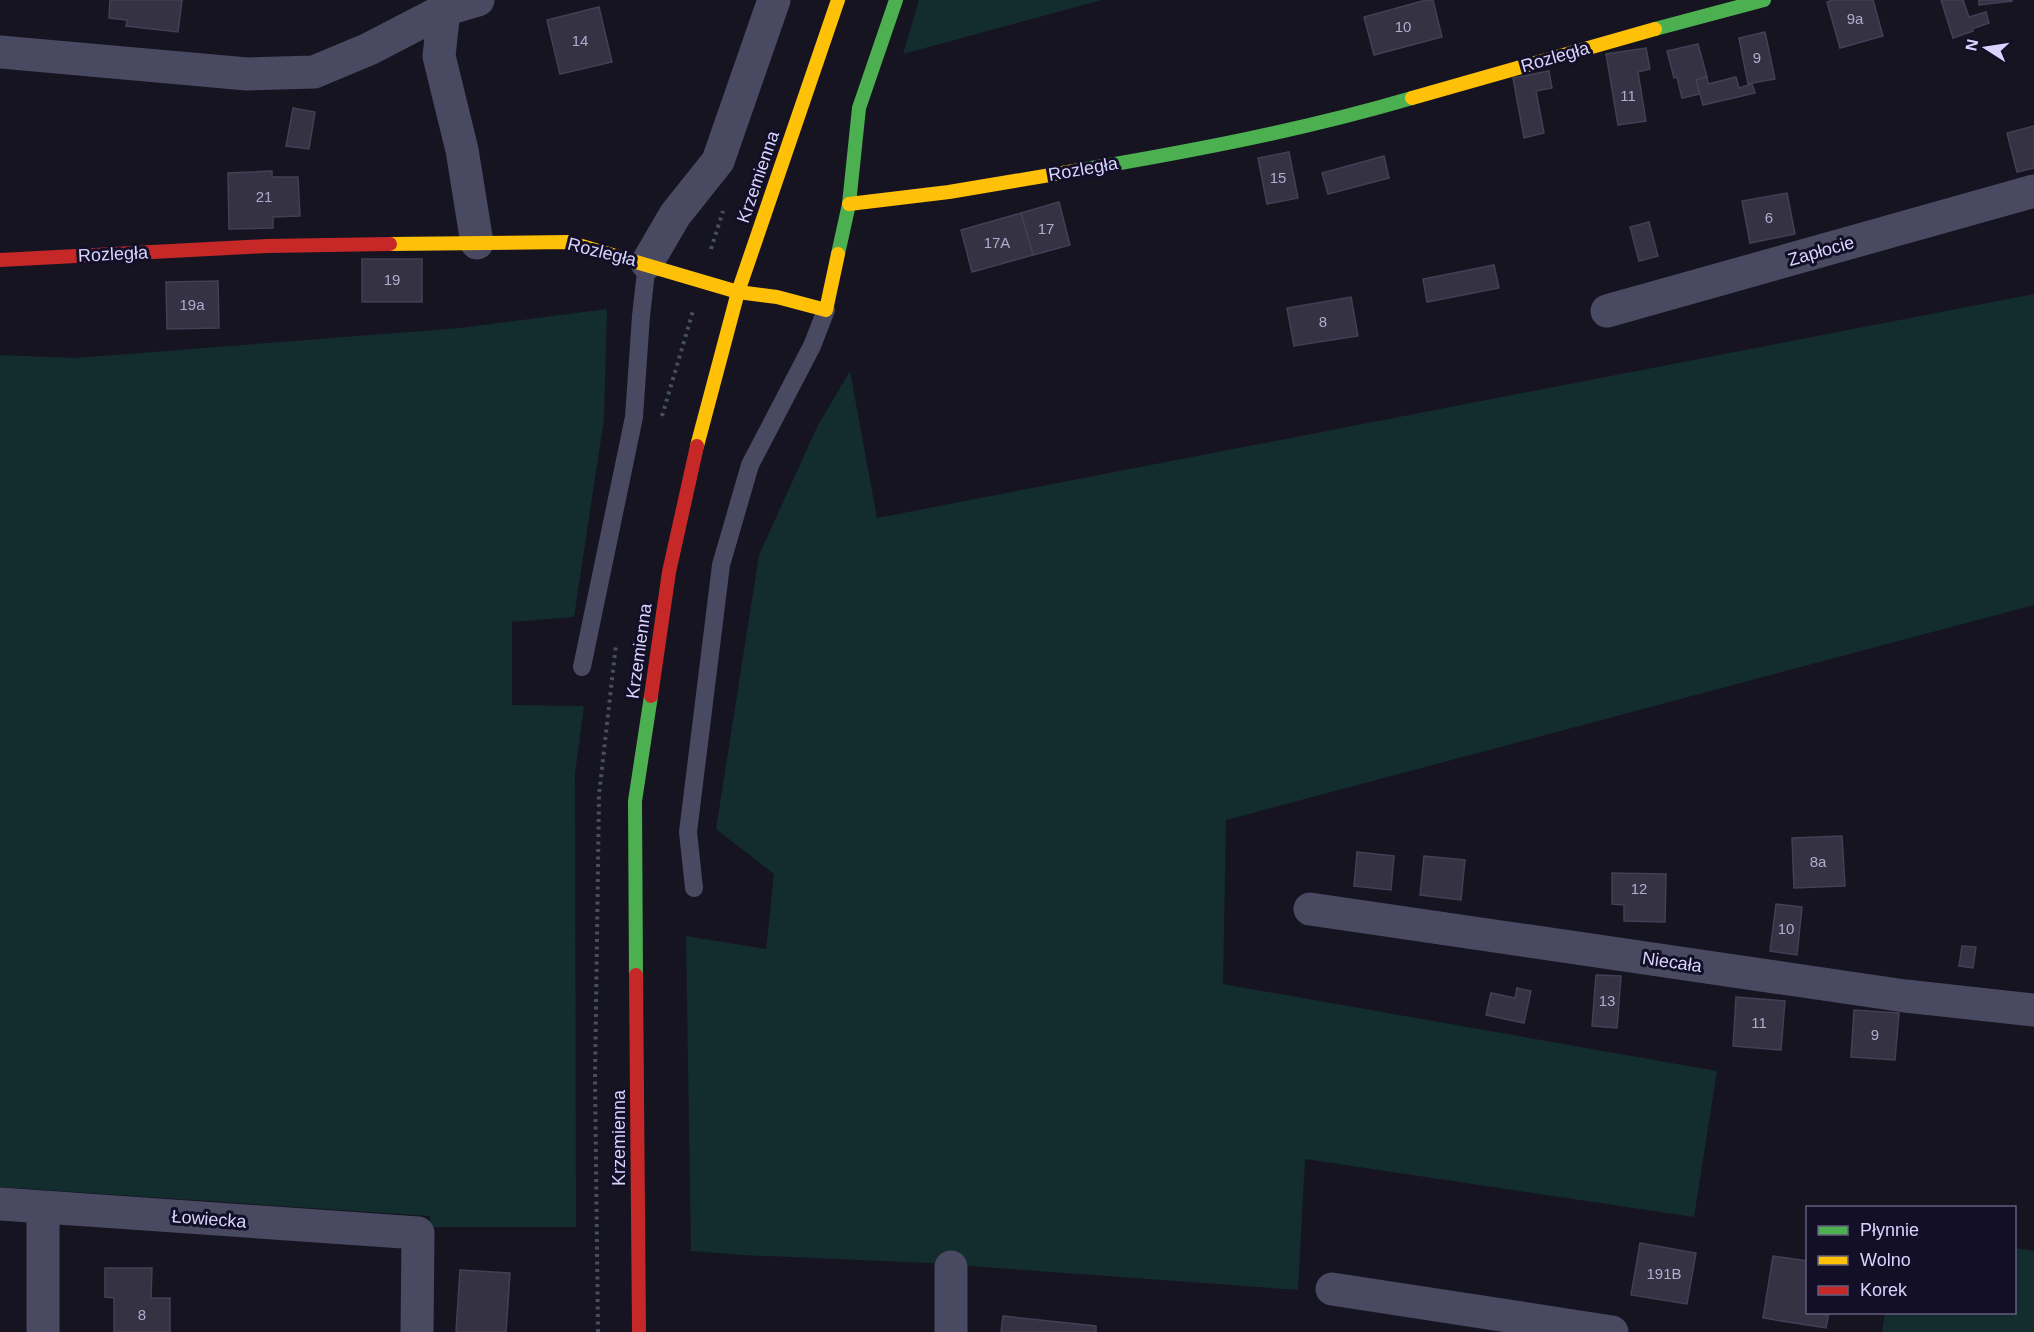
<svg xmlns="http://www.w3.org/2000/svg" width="2034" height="1332" viewBox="0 0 2034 1332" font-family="Helvetica,sans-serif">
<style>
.green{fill:#132c2d}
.building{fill:#343243;stroke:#433f54;stroke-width:1.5}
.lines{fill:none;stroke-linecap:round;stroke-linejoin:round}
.path{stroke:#44505f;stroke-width:4;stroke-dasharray:3 4.5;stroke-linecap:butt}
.lane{stroke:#4a4962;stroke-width:18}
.street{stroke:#4a4962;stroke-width:33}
.fast{stroke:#4caf50;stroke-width:14}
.slow{stroke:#ffc107;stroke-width:14}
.jam{stroke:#c62828;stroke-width:14}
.labels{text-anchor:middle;stroke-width:6;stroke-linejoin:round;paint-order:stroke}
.number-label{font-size:15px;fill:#b0acd0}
.street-label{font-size:18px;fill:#d9d4ff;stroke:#130f26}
</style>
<rect width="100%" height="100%" fill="#161421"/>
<!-- green -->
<g class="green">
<polygon points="919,0 1102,0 903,54"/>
<polygon points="2034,294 2034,605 1226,820 1223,984 1717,1071 1694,1217 1305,1159 1298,1290 928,1263 742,1255 691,1251 686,936 766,949 774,874 716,829 759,555 818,425 850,371 877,518"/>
<polygon points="607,309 604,419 574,617 512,622 512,705 584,706 575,774 576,1227 430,1227 430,1216 0,1187 0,355 76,358 460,328"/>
<polygon points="2015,1248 2034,1251 2034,1332 1882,1332 1885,1313 2014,1312"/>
</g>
<!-- building -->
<g class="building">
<polygon points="110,0 182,0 178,32 126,26 127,20 109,18"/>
<polygon points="1426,0 1433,0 1442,37 1374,55 1364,17"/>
<polygon points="1833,0 1873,0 1883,36 1840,48 1827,2"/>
<polygon points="1941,0 1963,0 1969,17 1986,12 1989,23 1972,29 1973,31 1953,38"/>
<polygon points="1979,0 2012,0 2012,1 1979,5"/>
<polygon points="599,7 612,62 560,74 547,20"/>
<polygon points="1765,32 1775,79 1748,84 1739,38"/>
<polygon points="1698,44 1707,77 1696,80 1700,94 1682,98 1677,77 1674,78 1667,51"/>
<polygon points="1646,48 1650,69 1638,72 1646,121 1618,125 1606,54"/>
<polygon points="1549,71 1552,88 1536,91 1544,133 1524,138 1513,78"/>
<polygon points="1707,77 1708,84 1736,77 1739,88 1752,84 1755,93 1703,105 1696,80"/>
<polygon points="293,108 315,112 309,149 286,146"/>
<polygon points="2034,126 2034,168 2017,172 2007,133"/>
<polygon points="1289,152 1298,198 1267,204 1258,158"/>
<polygon points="1384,156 1389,178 1328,194 1322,173"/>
<polygon points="272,171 272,177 298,177 300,216 273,217 273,228 229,229 228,173"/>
<polygon points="1787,193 1795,234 1750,243 1742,201"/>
<polygon points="1059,202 1070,245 1033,255 1021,213"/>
<polygon points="1021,213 1033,255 972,272 961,230"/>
<polygon points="1649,222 1658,256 1639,261 1630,227"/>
<rect x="362" y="259" width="60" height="43"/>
<polygon points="1494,265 1499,288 1427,302 1423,279"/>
<polygon points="218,281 219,328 167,329 166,282"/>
<polygon points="1351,297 1358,336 1294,346 1287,308"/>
<polygon points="1842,836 1845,886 1794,888 1792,838"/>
<polygon points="1357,852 1394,856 1391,890 1354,886"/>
<polygon points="1424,856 1465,860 1461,900 1420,895"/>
<polygon points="1612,873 1666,874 1665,922 1624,921 1624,905 1612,904"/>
<polygon points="1776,904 1802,907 1797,955 1770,951"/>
<polygon points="1962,946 1976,947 1973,968 1959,966"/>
<polygon points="1596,975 1621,976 1617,1028 1592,1026"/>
<polygon points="1517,988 1531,991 1524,1023 1486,1015 1491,993 1515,998"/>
<polygon points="1736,997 1785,1001 1781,1050 1733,1046"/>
<polygon points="1854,1010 1899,1013 1895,1060 1851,1057"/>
<polygon points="1640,1243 1696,1253 1687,1304 1631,1295"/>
<polygon points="1773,1256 1808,1261 1808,1312 1829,1312 1826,1328 1763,1318"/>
<polygon points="105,1268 152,1268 151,1298 170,1298 170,1332 114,1332 114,1298 105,1297"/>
<polygon points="460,1270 510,1273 506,1332 456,1332"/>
<polygon points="1003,1316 1096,1326 1096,1332 1001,1332"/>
</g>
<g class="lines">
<!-- path -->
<g class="path">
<polyline points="711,249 723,211"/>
<polyline points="662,416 693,311"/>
<polyline points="598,1332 595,1079 599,795 616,644"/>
</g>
<!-- lane -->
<g class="lane">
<polyline points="582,667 634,417 641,316 647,263"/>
<polyline points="694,888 688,832 721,565 750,465 812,346 826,310"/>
</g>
<!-- street -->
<g class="street">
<polyline points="444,10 439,56 462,150 477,243"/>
<polyline points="0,52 247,74 314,72 369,49 444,10 478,0"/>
<polyline points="647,263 675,215 718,161 774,0"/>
<polyline points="1607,311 2034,191"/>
<polyline points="1310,909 1905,996 2034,1010"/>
<polyline points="0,1204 418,1233 417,1332"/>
<polyline points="43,1208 43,1332"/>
<polyline points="1332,1289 1612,1332"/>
<polyline points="951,1332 951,1267"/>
</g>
<!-- fast -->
<g class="fast">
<polyline points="1655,29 1764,0"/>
<path d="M 1080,170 C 1192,151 1303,130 1412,98"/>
<polyline points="838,254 849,204 859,108 896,0"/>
<polyline points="636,975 635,801 651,696"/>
</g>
<!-- slow -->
<g class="slow">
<polyline points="1412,98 1655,29"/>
<polyline points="849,204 949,192 1080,170"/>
<polyline points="390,244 568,242 738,292 777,297 826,310 838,254"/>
<polyline points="697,446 738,292 838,0"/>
</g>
<!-- jam -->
<g class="jam">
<polyline points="0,260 267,246 390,244"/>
<polyline points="651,696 669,572 697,446"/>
<polyline points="636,975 639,1332"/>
</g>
</g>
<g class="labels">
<!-- number labels -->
<g class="number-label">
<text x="1855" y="24">9a</text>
<text x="1403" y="32">10</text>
<text x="580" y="46">14</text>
<text x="1757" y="63">9</text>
<text x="1628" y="101">11</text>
<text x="1278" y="183">15</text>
<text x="264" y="202">21</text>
<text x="1769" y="223">6</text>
<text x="1046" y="234">17</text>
<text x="997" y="248">17A</text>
<text x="392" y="285">19</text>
<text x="192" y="310">19a</text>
<text x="1323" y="327">8</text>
<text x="1818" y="867">8a</text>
<text x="1639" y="894">12</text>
<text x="1786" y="934">10</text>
<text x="1607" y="1006">13</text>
<text x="1759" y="1028">11</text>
<text x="1875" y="1040">9</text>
<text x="1664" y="1279">191B</text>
<text x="142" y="1320">8</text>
</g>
<!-- street labels -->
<g class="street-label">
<text transform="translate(1555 57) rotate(-16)" y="6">Rozległa</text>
<text transform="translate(1083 169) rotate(-10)" y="6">Rozległa</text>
<text transform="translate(758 177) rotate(-71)" y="6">Krzemienna</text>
<text transform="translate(1821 251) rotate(-16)" y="6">Zapłocie</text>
<text transform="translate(602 252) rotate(14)" y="6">Rozległa</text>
<text transform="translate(113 254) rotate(-3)" y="6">Rozległa</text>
<text transform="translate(639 651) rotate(-82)" y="6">Krzemienna</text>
<text transform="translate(1672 962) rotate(8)" y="6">Niecała</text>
<text transform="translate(619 1138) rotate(-90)" y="6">Krzemienna</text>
<text transform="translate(209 1219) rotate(4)" y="6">Łowiecka</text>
</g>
</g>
<!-- legend -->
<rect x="1806" y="1206" width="210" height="108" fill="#130f26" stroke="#625e7d" stroke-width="1.5"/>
<rect x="1818" y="1226" width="30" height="9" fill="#4caf50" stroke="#625e7d" stroke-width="1.5"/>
<text x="1860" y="1236" font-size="18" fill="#d9d4ff">Płynnie</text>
<rect x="1818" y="1256" width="30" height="9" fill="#ffc107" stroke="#625e7d" stroke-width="1.5"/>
<text x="1860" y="1266" font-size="18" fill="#d9d4ff">Wolno</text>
<rect x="1818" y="1286" width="30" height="9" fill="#c62828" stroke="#625e7d" stroke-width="1.5"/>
<text x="1860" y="1296" font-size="18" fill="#d9d4ff">Korek</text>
<!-- north arrow -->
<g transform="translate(1986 48) rotate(282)" stroke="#130f26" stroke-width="4.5" paint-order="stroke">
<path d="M0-4.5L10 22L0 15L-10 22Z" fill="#d9d4ff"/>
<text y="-9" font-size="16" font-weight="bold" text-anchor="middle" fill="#d9d4ff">N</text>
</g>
</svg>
